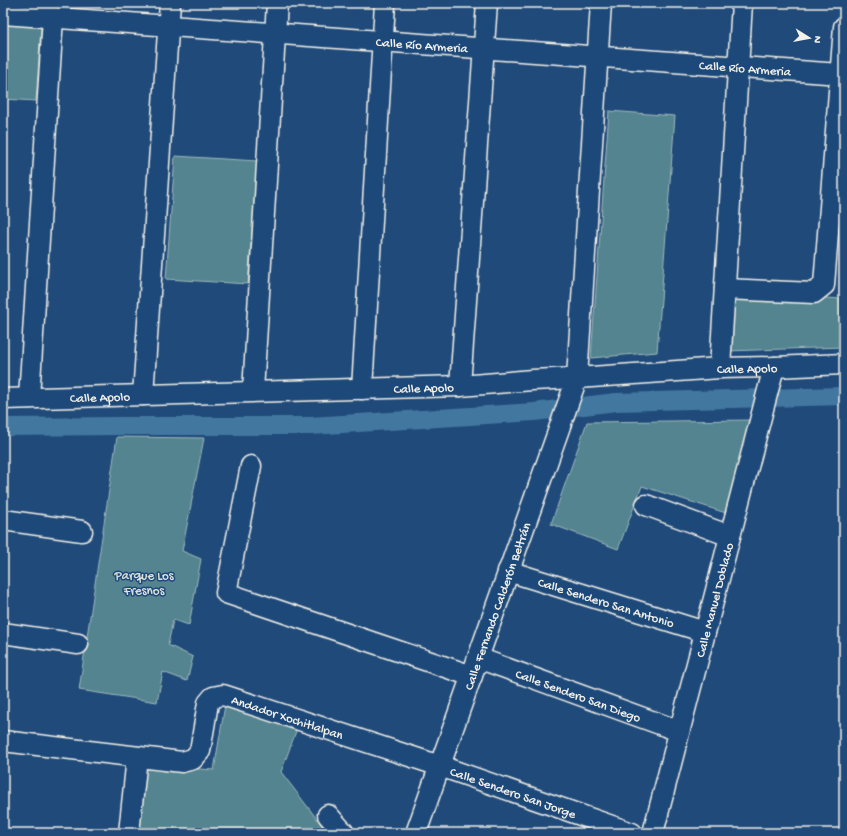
<svg xmlns="http://www.w3.org/2000/svg" width="847" height="836" viewBox="0 0 847 836" font-family="'Gochi Hand',sans-serif">
<style>
.green{fill:#52848f;stroke:#a3babc}
.lines{fill:none;stroke-linecap:round;stroke-linejoin:round}
.canal{stroke:#4378a0;stroke-width:18}
.street-casing{stroke:#f4f1e8;stroke-width:23}
.street{stroke:#1f4a7a;stroke-width:20}
.labels{text-anchor:middle;stroke-width:3;stroke-linejoin:round;paint-order:stroke}
.street-label{font-size:13px;fill:#f4f1e8;stroke:#1f4a7a}
.park-label{font-size:13px;fill:#dce1db;stroke:#1f4a7a}
</style>
<rect width="100%" height="100%" fill="#1f4a7a"/>
<filter id="ink" filterUnits="userSpaceOnUse"><feTurbulence type="fractalNoise" baseFrequency=".025" numOctaves="2"/><feDisplacementMap in="SourceGraphic" scale="8" xChannelSelector="R" yChannelSelector="G"/><feConvolveMatrix kernelMatrix="1 2 1 2 8 2 1 2 1" color-interpolation-filters="sRGB"/></filter>
<g filter="url(#ink)">
<!-- green -->
<g class="green">
<polygon points="3,24 41,27 36,101 3,99"/>
<polygon points="609,111 675,116 657,352 591,358"/>
<polygon points="175,156 257,161 248,284 166,279"/>
<polygon points="729,293 844,299 844,347 727,351"/>
<polygon points="752,420 726,513 642,486 618,549 551,524 587,422"/>
<polygon points="117,437 204,438 182,551 201,559 189,625 173,620 168,645 193,657 187,681 163,672 157,702 79,690"/>
<polygon points="225,705 298,726 281,772 327,832 325,833 164,833 137,831 142,765 214,770"/>
</g>
<g class="lines">
<!-- canal -->
<polyline class="canal" points="3,427 120,426 310,426 534,412 616,402 844,396"/>
<defs>
<g id="street">
<path id="s1" d="M 3,14 L 840,74"/>
<polyline points="725,289 814,293 824,285 844,27"/>
<polyline points="720,368 742,3"/>
<polyline points="460,386 487,3"/>
<polyline points="362,389 385,3"/>
<polyline points="253,391 277,3"/>
<polyline points="143,395 170,3"/>
<polyline points="29,398 53,17"/>
<path id="s2" d="M 3,399 L 460,386 L 532,380 L 577,378 L 720,368 L 774,367 L 844,364"/>
<polyline points="251,466 226,593 472,676"/>
<polyline points="646,505 730,536"/>
<polyline points="3,520 82,531"/>
<path id="s3" d="M 508,571 L 705,632"/>
<polyline points="3,633 78,644"/>
<path id="s4" d="M 478,658 L 679,731"/>
<path id="s5" d="M 3,741 L 182,762 L 193,759 L 200,751 L 208,703 L 213,697 L 223,695 L 440,766 L 632,833"/>
<polyline points="328,815 344,833"/>
<polyline points="129,833 137,757"/>
<path id="s6" d="M 416,833 L 577,378 L 601,3"/>
<path id="s7" d="M 653,833 L 774,367"/>
</g>
</defs>
<!-- street casing -->
<use href="#street" class="street-casing"/>
<!-- street -->
<use href="#street" class="street"/>
</g>
</g>
<g class="labels">
<!-- street labels -->
<g class="street-label">
<text dy="5" stroke="none"><textPath href="#s1" startOffset="420">Calle Río Armeria</textPath></text>
<text dy="5" stroke="none"><textPath href="#s1" startOffset="744">Calle Río Armeria</textPath></text>
<text dy="5" stroke="none"><textPath href="#s2" startOffset="745">Calle Apolo</textPath></text>
<text dy="5" stroke="none"><textPath href="#s2" startOffset="421">Calle Apolo</textPath></text>
<text dy="5" stroke="none"><textPath href="#s2" startOffset="97">Calle Apolo</textPath></text>
<text dy="5" stroke="none"><textPath href="#s7" startOffset="241">Calle Manuel Doblado</textPath></text>
<text dy="5" stroke="none"><textPath href="#s3" startOffset="103">Calle Sendero San Antonio</textPath></text>
<text dy="5" stroke="none"><textPath href="#s6" startOffset="241">Calle Fernando Calderón Beltrán</textPath></text>
<text dy="5" stroke="none"><textPath href="#s4" startOffset="107">Calle Sendero San Diego</textPath></text>
<text dy="5" stroke="none"><textPath href="#s5" startOffset="337">Andador Xochitlalpan</textPath></text>
<text dy="5" stroke="none"><textPath href="#s5" startOffset="575">Calle Sendero San Jorge</textPath></text>
</g>
<!-- park labels -->
<g class="park-label">
<text x="144" y="579">Parque Los<tspan x="144" dy="15">Fresnos</tspan></text>
</g>
</g>
<!-- margin -->
<rect width="847" height="836" fill="none" stroke="#1f4a7a" stroke-width="16"/>
<rect x="8" y="8" width="831" height="820" fill="none" stroke="#f4f1e8" stroke-width="1.5" filter="url(#ink)"/>
<!-- north arrow -->
<g transform="translate(809 38) rotate(101)" stroke="#1f4a7a" stroke-width="3" paint-order="stroke">
<path d="M0-3L7 15L0 10L-7 15Z" fill="#f4f1e8"/>
<text y="-6" font-size="11" font-weight="bold" text-anchor="middle" fill="#f4f1e8">N</text>
</g>
</svg>
